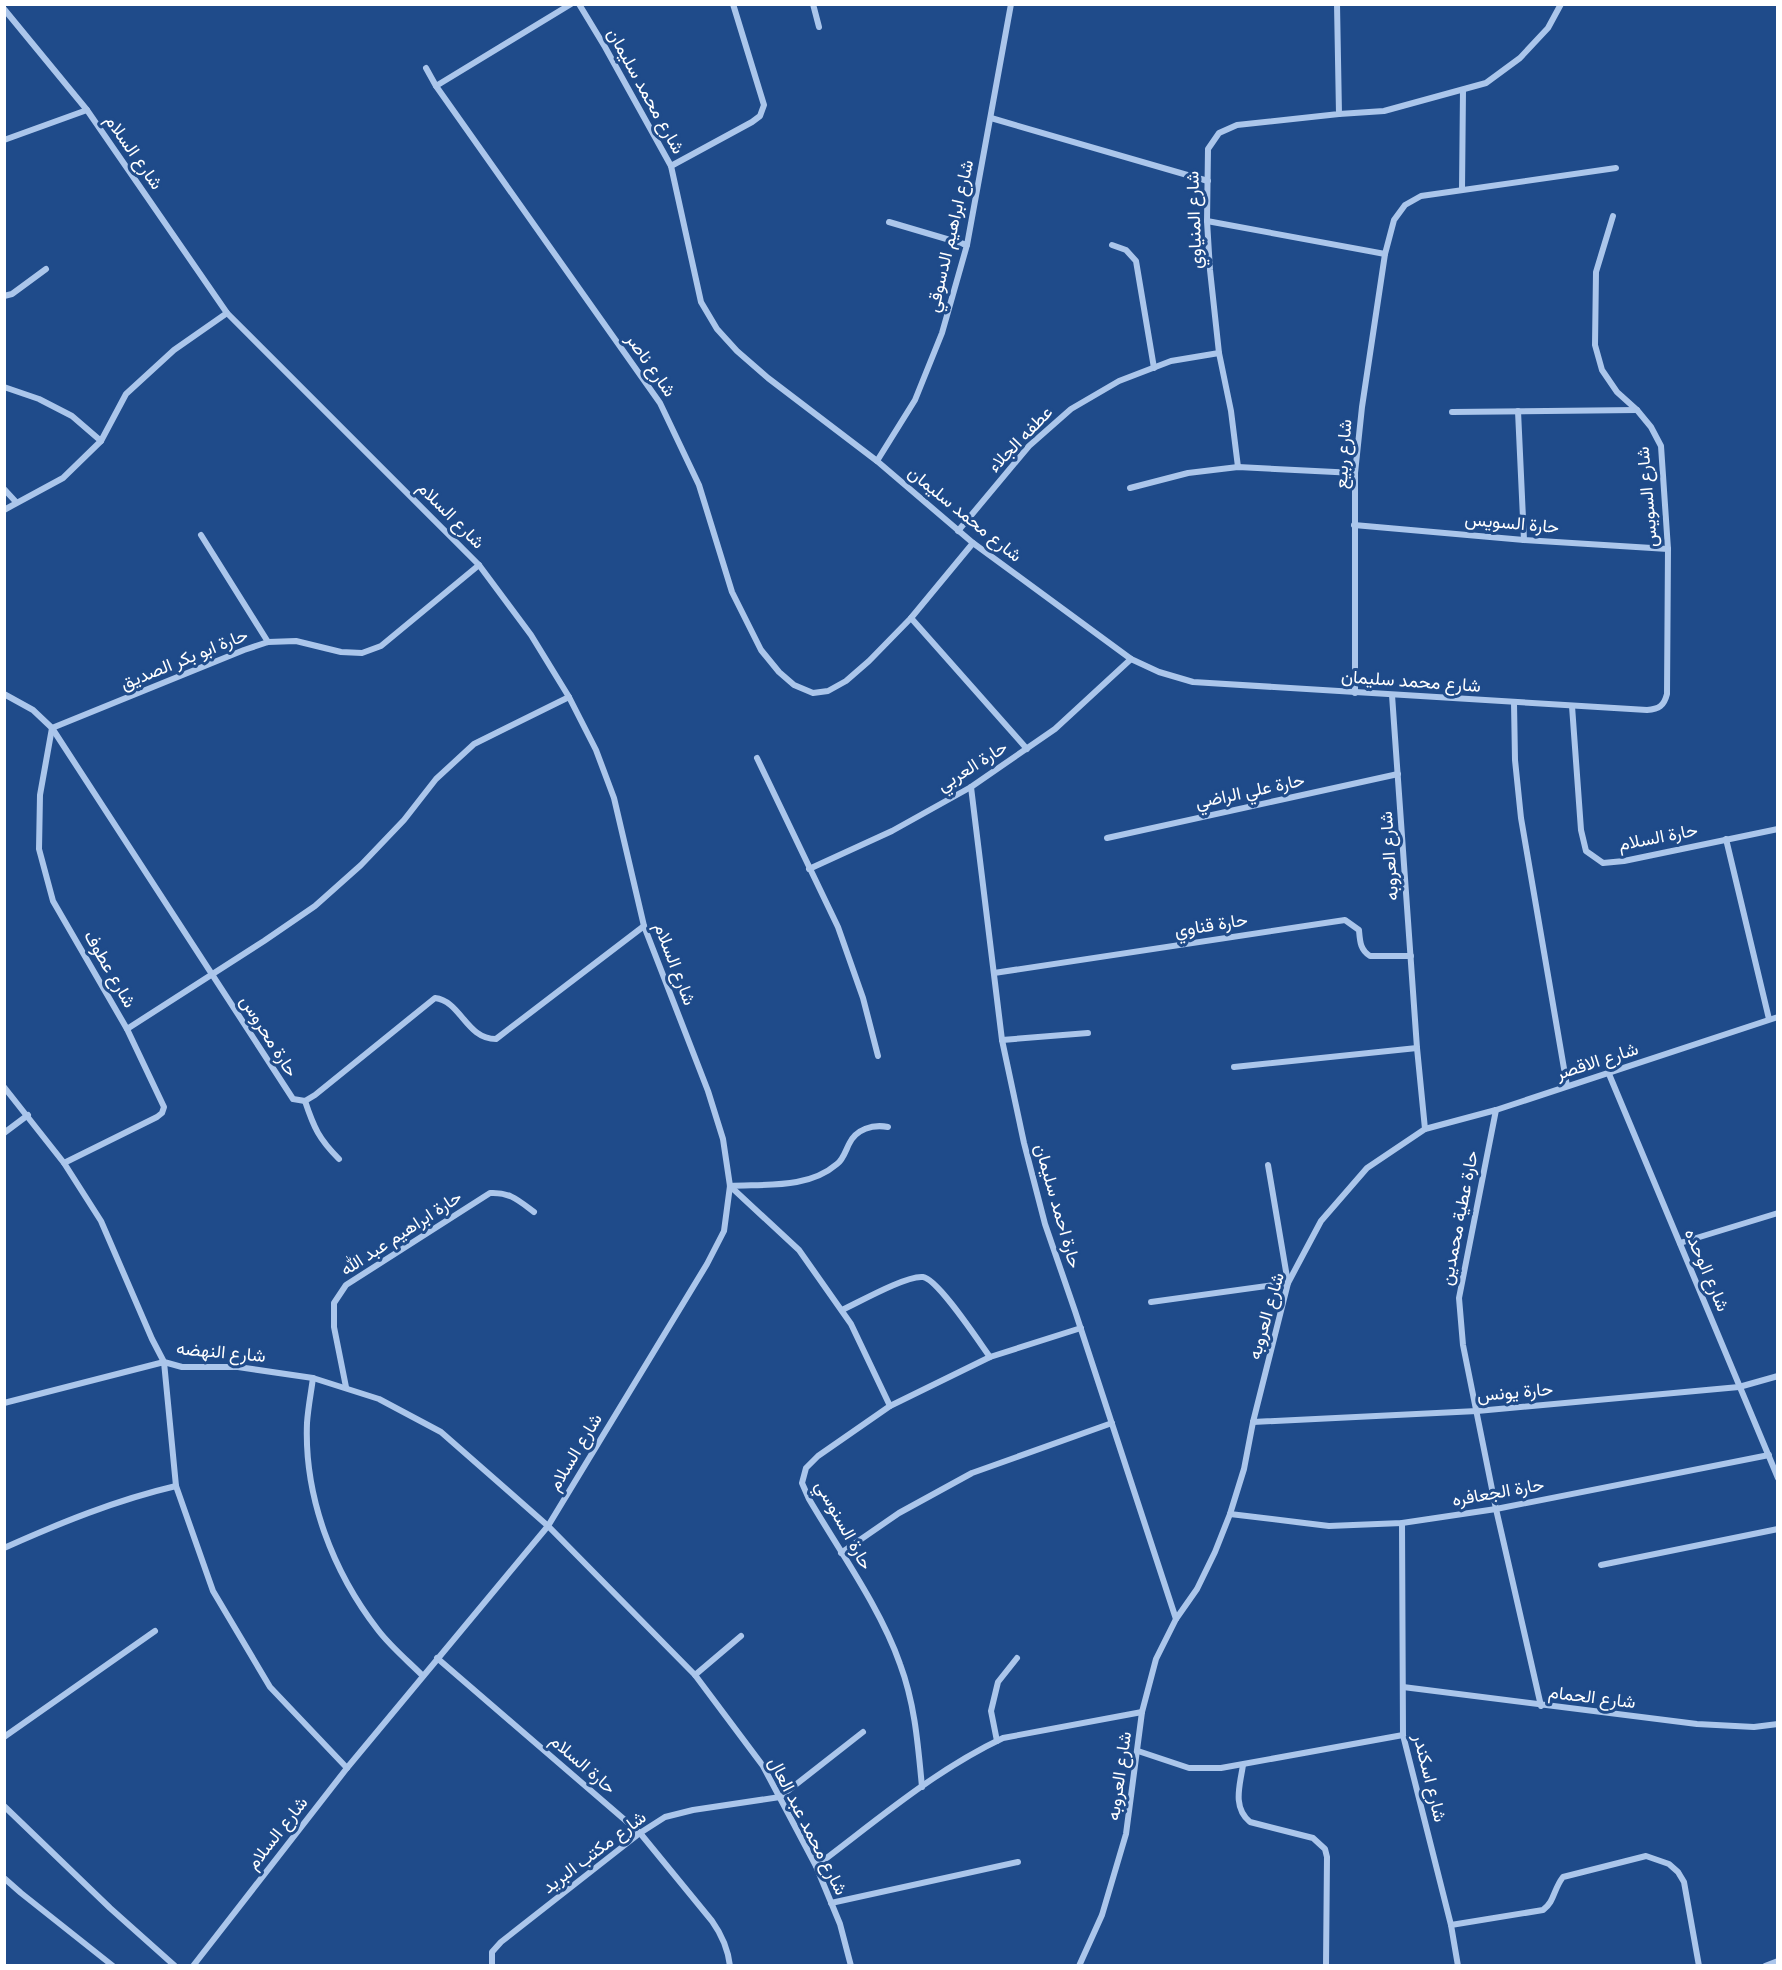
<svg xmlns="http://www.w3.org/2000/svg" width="1782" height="1970" viewBox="0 0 1782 1970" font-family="Karla,Vazirmatn,sans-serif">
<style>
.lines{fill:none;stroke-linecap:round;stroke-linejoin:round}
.minor{stroke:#abc6eb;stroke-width:6}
.labels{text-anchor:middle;stroke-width:6;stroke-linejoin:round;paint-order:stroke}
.street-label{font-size:18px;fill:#fff;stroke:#1f4b8a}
</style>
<rect width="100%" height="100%" fill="#1f4b8a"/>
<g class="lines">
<!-- minor -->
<g class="minor">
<path d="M 579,4 L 605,47 L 671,166 L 701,302 L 717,329 L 737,351 L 768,378 L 877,461 L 973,543 L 1131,659 L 1159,672 L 1193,682 L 1647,710 C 1659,709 1664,706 1667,694 L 1668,549 L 1661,446 L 1651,427 L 1637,410 L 1617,392 L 1602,370 L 1595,345 L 1596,272 L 1613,216"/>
<polyline points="813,4 819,27"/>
<polyline points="4,9 87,110 227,313 479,565 531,635 569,697 596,750 614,798 644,926 708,1091 723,1139 730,1186 724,1231 707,1264 548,1526 347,1768 193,1966"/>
<polyline points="426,68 436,86 660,403 699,485 732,592 761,650 779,672 794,685 813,693 828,691 846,681 869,661 911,618 973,543"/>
<polyline points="436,86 571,4"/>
<polyline points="1339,114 1384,111 1486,83 1520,58 1548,28 1561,4"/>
<polyline points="991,118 1208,181"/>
<polyline points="4,140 87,110"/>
<polyline points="671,166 752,122 760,116 764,105 733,4"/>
<polyline points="1462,189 1463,90"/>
<polyline points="1207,221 1385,254"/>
<polyline points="889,222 967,245"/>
<polyline points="1112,245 1126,250 1136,261 1154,368"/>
<polyline points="4,296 12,294 46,269"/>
<polyline points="4,387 39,399 72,416 101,441"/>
<polyline points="1518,411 1524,540"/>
<polyline points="1452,412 1637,410"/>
<polyline points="877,461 915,400 942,333 967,245 1011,4"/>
<polyline points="1238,467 1231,411 1219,353 1210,270 1207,221 1208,149 1219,133 1237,125 1339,114 1337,4"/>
<polyline points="1130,488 1188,473 1238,467 1355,473"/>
<polyline points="4,489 16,502"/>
<polyline points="4,510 63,478 101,441 126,394 174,350 227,313"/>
<polyline points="1354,525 1524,540 1668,549"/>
<polyline points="958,531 1029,446 1071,409 1119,381 1171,361 1219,353"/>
<polyline points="201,535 268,642"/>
<polyline points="911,618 1027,749"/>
<polyline points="1355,693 1355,473 1362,407 1385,254 1394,220 1405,205 1421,196 1616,168"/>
<path d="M 4,694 L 33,710 L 52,728 L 293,1099 L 305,1101 L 315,1095 L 435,998 C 461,1001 466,1039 496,1039 L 644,926"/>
<polyline points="1514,703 1515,760 1521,818 1567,1086"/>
<polyline points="1572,706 1581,830 1586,851 1603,863 1624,861 1778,829"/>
<polyline points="757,758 838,927 863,998 878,1056"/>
<polyline points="971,787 1002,1040 1024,1143 1045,1224 1075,1311 1176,1619"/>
<polyline points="1107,838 1398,774"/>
<polyline points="1726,839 1769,1019"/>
<polyline points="809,869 892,831 971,787 1055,729 1131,659"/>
<path d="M 994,973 L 1345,920 L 1359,930 C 1360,941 1360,950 1370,956 L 1411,956"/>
<polyline points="127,1029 264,941 315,906 361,865 404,820 436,779 474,744 569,697"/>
<polyline points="1002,1040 1088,1033"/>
<polyline points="1234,1067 1417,1048"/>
<polyline points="1609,1074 1778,1478"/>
<polyline points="4,1087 64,1163 101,1221 152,1339 164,1362 182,1367 238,1367 313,1378 379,1399 441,1432 548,1526 695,1675 763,1766 816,1866 840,1924 851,1966"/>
<path d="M 305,1101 C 314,1128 319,1139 339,1159"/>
<polyline points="1496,1110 1459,1298 1463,1345 1496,1509 1541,1706"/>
<polyline points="1425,1129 1496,1110 1778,1017"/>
<polyline points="4,1133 28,1115"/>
<polyline points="64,1163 157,1117 162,1113 164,1107 127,1029 53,901 39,849 40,795 52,728 244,650 268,642 296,641 341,652 362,653 381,646 479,565"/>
<polyline points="730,1186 799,1250 851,1324 890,1406"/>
<path d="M 730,1186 C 766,1184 808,1189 837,1164 C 843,1160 846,1150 849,1144 C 856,1129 873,1124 888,1127"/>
<polyline points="1680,1243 1778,1213"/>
<polyline points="1151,1302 1288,1283 1268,1165"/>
<path d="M 842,1310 C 859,1302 907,1275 923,1277 C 938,1279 979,1342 990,1357"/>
<path d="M 313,1378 C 311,1393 308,1408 307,1423 C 304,1497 333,1572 378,1630 C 391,1647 408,1661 423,1676"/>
<path d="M 346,1387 L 334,1327 L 334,1303 L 346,1285 L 490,1193 C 510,1192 518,1200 534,1212"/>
<polyline points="4,1403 164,1362 176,1486 213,1591 270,1687 347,1768"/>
<polyline points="1253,1422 1477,1411 1739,1387 1778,1376"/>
<polyline points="1230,1514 1329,1526 1402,1523 1496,1509 1769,1455"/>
<polyline points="1402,1523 1403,1735 1451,1925 1458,1966"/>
<path d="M 4,1548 C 60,1523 116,1500 176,1486"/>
<polyline points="841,1553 899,1513 972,1473 1112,1423"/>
<polyline points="1601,1565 1778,1529"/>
<path d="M 437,1658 L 640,1833 L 712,1921 C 722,1935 728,1948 730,1966"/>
<polyline points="695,1675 741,1636"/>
<polyline points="1403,1687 1697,1724 1754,1727 1778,1724"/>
<polyline points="4,1737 155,1631"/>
<polyline points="997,1741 991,1711 998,1682 1017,1658"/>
<polyline points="1138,1751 1189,1768 1221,1768 1403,1735"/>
<path d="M 1243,1765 C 1240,1785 1232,1807 1250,1822 L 1313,1838 L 1325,1849 L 1327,1857 L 1326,1966"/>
<path d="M 922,1787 C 918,1745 915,1704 900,1664 C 881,1609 839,1550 809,1499 L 802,1483 L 806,1468 L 818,1456 L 890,1406 L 990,1357 L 1081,1328"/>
<polyline points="4,1806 110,1908 175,1966"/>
<path d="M 816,1866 C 876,1821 935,1770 1003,1738 L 1142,1712"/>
<polyline points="4,1878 21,1893 113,1966"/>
<polyline points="831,1903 1018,1862"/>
<path d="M 1451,1925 L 1543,1910 C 1555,1901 1553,1890 1563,1877 L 1646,1856 L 1669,1864 L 1678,1872 L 1684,1882 L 1699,1966"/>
<polyline points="492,1966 492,1952 501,1942 640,1833 665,1817 693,1810 780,1797 863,1732"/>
<polyline points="1079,1966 1102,1915 1126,1834 1142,1712 1156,1659 1176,1619 1197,1589 1215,1552 1230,1514 1244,1469 1253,1422 1288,1283 1321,1221 1367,1168 1425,1129 1417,1048 1392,695"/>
<polyline points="1765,1966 1778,1961"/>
</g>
</g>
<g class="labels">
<!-- street labels -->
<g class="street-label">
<text transform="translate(646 91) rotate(61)" y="6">شارع محمد سليمان</text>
<text transform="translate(134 152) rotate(55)" y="6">شارع السلام</text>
<text transform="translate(1194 220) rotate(-92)" y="6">شارع المنياوي</text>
<text transform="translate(950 236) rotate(-77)" y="6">شارع ابراهيم الدسوقي</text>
<text transform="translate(651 365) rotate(55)" y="6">شارع ناصر</text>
<text transform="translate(1020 439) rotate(-46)" y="6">عطفه الجلاء</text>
<text transform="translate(1343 454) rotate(-86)" y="6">شارع ربيع</text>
<text transform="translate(1647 497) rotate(-95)" y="6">شارع السويس</text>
<text transform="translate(965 514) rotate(39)" y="6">شارع محمد سليمان</text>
<text transform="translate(451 515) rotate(45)" y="6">شارع السلام</text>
<text transform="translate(1512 523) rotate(5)" y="6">حارة السويس</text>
<text transform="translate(184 659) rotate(-22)" y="6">حارة ابو بكر الصديق</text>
<text transform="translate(1411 681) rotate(4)" y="6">شارع محمد سليمان</text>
<text transform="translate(972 766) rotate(-32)" y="6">حارة العربي</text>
<text transform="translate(1250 791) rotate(-12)" y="6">حارة علي الراضي</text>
<text transform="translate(1658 837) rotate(-11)" y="6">حارة السلام</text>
<text transform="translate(1389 856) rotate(-94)" y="6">شارع العروبه</text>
<text transform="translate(1211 925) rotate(-9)" y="6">حارة قناوي</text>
<text transform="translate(675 964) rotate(69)" y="6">شارع السلام</text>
<text transform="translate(110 969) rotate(60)" y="6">شارع عطوف</text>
<text transform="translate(269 1036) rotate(58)" y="6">حارة محروس</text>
<text transform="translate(1597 1061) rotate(-18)" y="6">شارع الاقصر</text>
<text transform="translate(1058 1206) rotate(74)" y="6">حارة احمد سليمان</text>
<text transform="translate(1459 1218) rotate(-79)" y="6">حارة عطية محمدين</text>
<text transform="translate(401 1233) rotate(-33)" y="6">حارة ابراهيم عبد الله</text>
<text transform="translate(1707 1270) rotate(67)" y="6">شارع الوحده</text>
<text transform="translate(1266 1316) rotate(-74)" y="6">شارع العروبه</text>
<text transform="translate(221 1352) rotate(5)" y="6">شارع النهضه</text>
<text transform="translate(1515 1392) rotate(-5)" y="6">حارة يونس</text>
<text transform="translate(575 1452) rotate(-59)" y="6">شارع السلام</text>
<text transform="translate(1498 1492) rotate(-10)" y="6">حارة الجعافره</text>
<text transform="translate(844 1525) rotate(61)" y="6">حارة السنوسي</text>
<text transform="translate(1592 1697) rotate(7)" y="6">شارع الحمام</text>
<text transform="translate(583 1764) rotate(41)" y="6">حارة السلام</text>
<text transform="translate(1119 1776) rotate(-82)" y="6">شارع العروبه</text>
<text transform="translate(1430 1778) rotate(76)" y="6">شارع اسكندر</text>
<text transform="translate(808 1826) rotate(63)" y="6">شارع محمد عبد العال</text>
<text transform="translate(277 1833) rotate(-52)" y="6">شارع السلام</text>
<text transform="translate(594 1852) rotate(-37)" y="6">شارع مكتب البريد</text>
</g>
</g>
<!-- border -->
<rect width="1782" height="1970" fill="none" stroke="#ffffff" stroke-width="12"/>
</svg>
